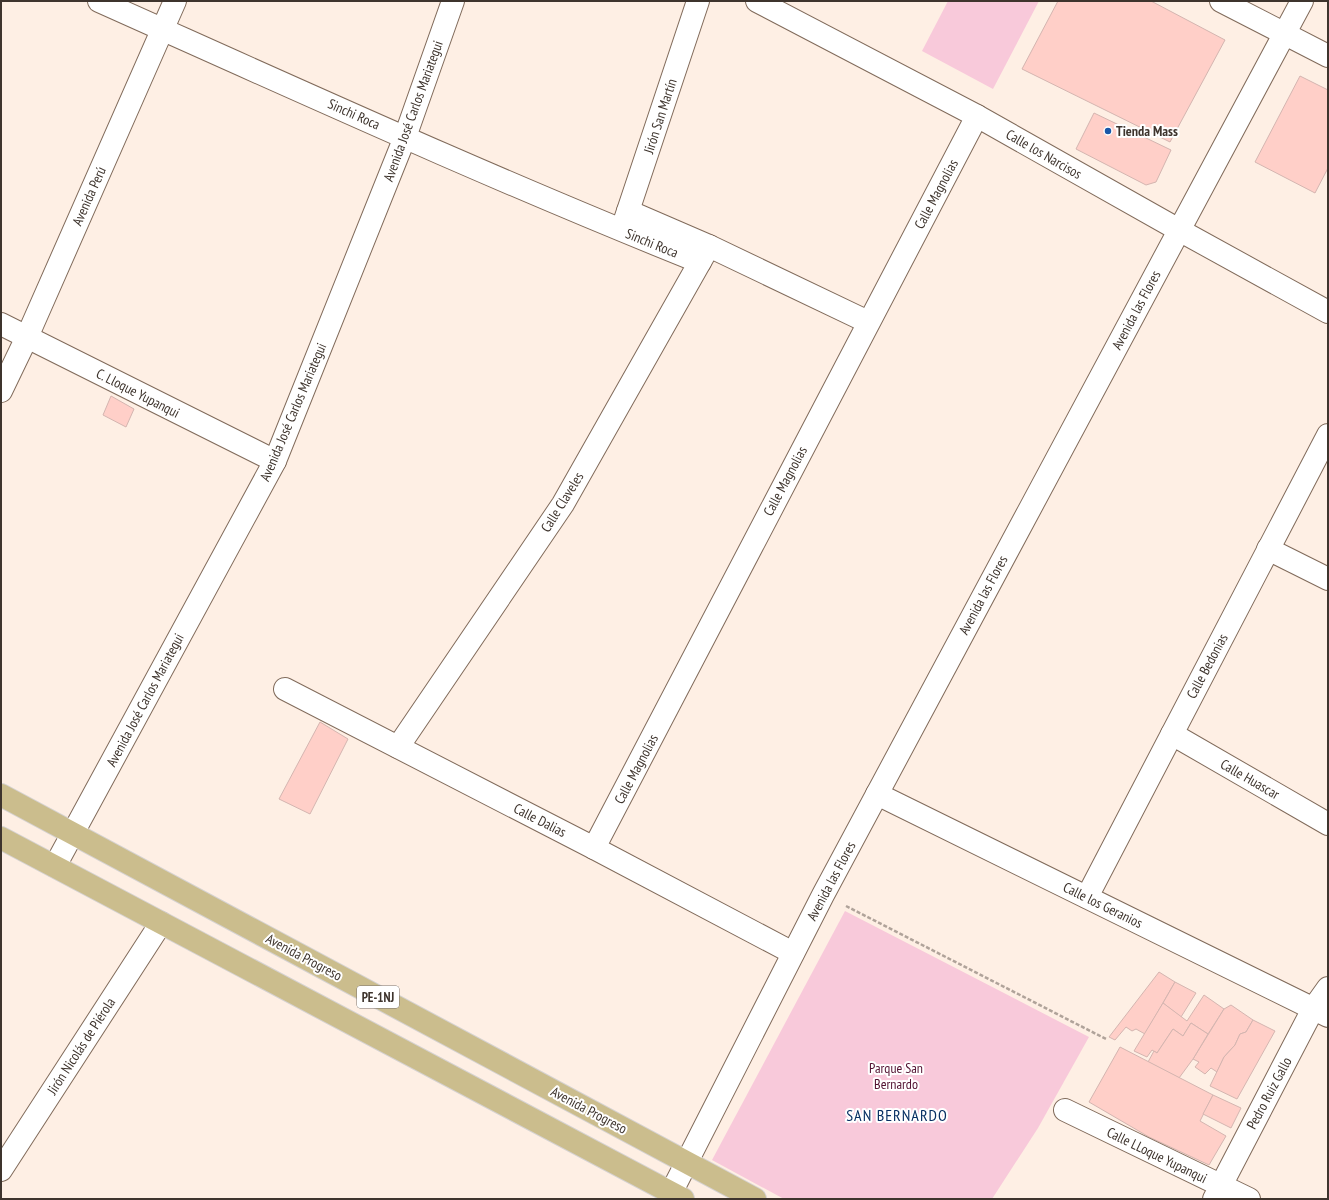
<svg xmlns="http://www.w3.org/2000/svg" width="1329" height="1200" viewBox="0 0 1329 1200" font-family="'PT Sans Narrow',sans-serif">
<style>
.green{fill:#f8c9da}
.building{fill:#ffcfc8;stroke:#d4b5b0}
.lines{fill:none;stroke-linecap:round;stroke-linejoin:round}
.minor-casing{stroke:#816b5b;stroke-width:24}
.major-casing{stroke:#d5d2d1;stroke-width:24}
.path{stroke:#b0a39a;stroke-width:2.5;stroke-dasharray:4 2;stroke-linecap:butt}
.minor{stroke:#fff;stroke-width:22}
.major{stroke:#cbbd8d;stroke-width:22}
.poi-dot{fill:#1957a8;stroke:#fff;stroke-width:1.5}
.labels{text-anchor:middle;stroke-width:4;stroke-linejoin:round;paint-order:stroke}
.shield{fill:#fff;stroke:#78716c;stroke-width:1}
.shield-label{font-size:13px;font-weight:bold;fill:#3e342d}
.street-label{font-size:14px;fill:#3e342d;stroke:#fff}
.poi-label{font-size:14px;font-weight:bold;fill:#3e342d;stroke:#fff;text-anchor:start}
.park-label{font-size:14px;fill:#521231;stroke:#fff}
.quarter-label{font-size:16px;letter-spacing:1px;fill:#072f62;stroke:#fff}
</style>
<rect width="100%" height="100%" fill="#feefe4"/>
<!-- green -->
<g class="green">
<polygon points="948,1 1039,1 993,89 922,51"/>
<polygon points="845,911 1089,1037 1038,1128 992,1199 784,1199 712,1160"/>
</g>
<!-- building -->
<g class="building">
<polygon points="1058,1 1151,1 1225,40 1170,142 1022,69"/>
<polygon points="1300,76 1328,90 1328,168 1315,193 1255,162"/>
<polygon points="1094,113 1171,150 1156,182 1146,185 1076,149"/>
<polygon points="111,396 134,409 126,427 103,415"/>
<polygon points="320,722 348,739 310,814 279,799"/>
<polygon points="1159,972 1175,982 1145,1034 1136,1029 1132,1031 1126,1027 1115,1040 1109,1037"/>
<polygon points="1175,982 1196,993 1181,1017 1163,1003"/>
<polygon points="1204,995 1224,1009 1208,1034 1191,1023 1183,1036 1173,1029 1157,1053 1152,1050 1147,1057 1134,1051 1163,1003 1187,1021"/>
<polygon points="1231,1005 1253,1020 1246,1032 1240,1034 1235,1045 1224,1057 1217,1072 1211,1068 1205,1074 1195,1067 1199,1062 1193,1059 1224,1009"/>
<polygon points="1253,1020 1275,1031 1237,1099 1210,1086 1224,1057 1235,1045 1240,1034 1246,1032"/>
<polygon points="1191,1023 1208,1034 1193,1059 1179,1078 1148,1062 1154,1051 1157,1053 1173,1029 1183,1036"/>
<polygon points="1120,1047 1213,1095 1200,1121 1226,1136 1209,1165 1149,1137 1089,1102"/>
<polygon points="1213,1095 1241,1108 1231,1128 1203,1114"/>
</g>
<g class="lines">
<defs>
<g id="minor">
<path d="M 99,1 C 298,90 497,181 700,262"/>
<polyline points="757,1 977,116 1179,230 1328,312"/>
<polyline points="1221,1 1328,56"/>
<polyline points="628,211 709,246 868,322"/>
<polyline points="623,226 698,1"/>
<polyline points="1,324 275,461"/>
<polyline points="1,391 27,337 175,1"/>
<polyline points="1268,549 1328,579"/>
<polyline points="285,689 594,848 793,953"/>
<polyline points="1172,734 1328,824"/>
<polyline points="398,747 563,504 709,246"/>
<polyline points="877,794 1328,1016"/>
<polyline points="594,848 977,116"/>
<polyline points="55,866 275,461 405,137 453,1"/>
<polyline points="1087,897 1328,435"/>
<polyline points="1065,1110 1249,1199"/>
<polyline points="1,1170 161,923"/>
<polyline points="671,1193 823,895 1302,1"/>
<polyline points="1214,1199 1313,1009 1328,988"/>
</g>
<g id="major">
<polyline points="1,795 755,1199"/>
<polyline points="1,838 683,1199"/>
</g>
</defs>
<!-- minor casing -->
<use href="#minor" class="minor-casing"/>
<!-- major casing -->
<use href="#major" class="major-casing"/>
<!-- path -->
<polyline class="path" points="846,906 1106,1039"/>
<!-- minor -->
<use href="#minor" class="minor"/>
<!-- major -->
<use href="#major" class="major"/>
</g>
<!-- markers -->
<circle class="poi-dot" cx="1108" cy="131" r="4"/>
<g class="labels">
<!-- shield labels -->
<rect class="shield" x="357" y="986" width="42" height="22" rx="3"/>
<g class="shield-label">
<text x="378" y="1002">PE-1NJ</text>
</g>
<!-- street labels -->
<g class="street-label">
<text transform="translate(413 111) rotate(-70)" y="5">Avenida José Carlos Mariategui</text>
<text transform="translate(354 114) rotate(24)" y="5">Sinchi Roca</text>
<text transform="translate(660 116) rotate(-72)" y="5">Jirón San Martín</text>
<text transform="translate(1044 154) rotate(30)" y="5">Calle los Narcisos</text>
<text transform="translate(936 194) rotate(-62)" y="5">Calle Magnolias</text>
<text transform="translate(89 196) rotate(-66)" y="5">Avenida Perú</text>
<text transform="translate(652 243) rotate(22)" y="5">Sinchi Roca</text>
<text transform="translate(1136 310) rotate(-62)" y="5">Avenida las Flores</text>
<text transform="translate(138 393) rotate(27)" y="5">C. Lloque Yupanqui</text>
<text transform="translate(293 412) rotate(-67)" y="5">Avenida José Carlos Mariategui</text>
<text transform="translate(785 481) rotate(-62)" y="5">Calle Magnolias</text>
<text transform="translate(562 502) rotate(-58)" y="5">Calle Claveles</text>
<text transform="translate(983 595) rotate(-62)" y="5">Avenida las Flores</text>
<text transform="translate(1207 666) rotate(-62)" y="5">Calle Bedonias</text>
<text transform="translate(145 700) rotate(-62)" y="5">Avenida José Carlos Mariategui</text>
<text transform="translate(636 769) rotate(-62)" y="5">Calle Magnolias</text>
<text transform="translate(1250 779) rotate(30)" y="5">Calle Huascar</text>
<text transform="translate(540 820) rotate(27)" y="5">Calle Dalias</text>
<text transform="translate(831 881) rotate(-62)" y="5">Avenida las Flores</text>
<text transform="translate(1103 905) rotate(26)" y="5">Calle los Geranios</text>
<text transform="translate(304 957) rotate(28)" y="5">Avenida Progreso</text>
<text transform="translate(81 1046) rotate(-57)" y="5">Jirón Nicolás de Piérola</text>
<text transform="translate(1269 1093) rotate(-62)" y="5">Pedro Ruiz Gallo</text>
<text transform="translate(589 1110) rotate(28)" y="5">Avenida Progreso</text>
<text transform="translate(1157 1155) rotate(26)" y="5">Calle LLoque Yupanqui</text>
</g>
<!-- poi labels -->
<g class="poi-label">
<text x="1116" y="136">Tienda Mass</text>
</g>
<!-- park labels -->
<g class="park-label">
<text x="896" y="1073">Parque San<tspan x="896" dy="16">Bernardo</tspan></text>
</g>
<!-- quarter labels -->
<g class="quarter-label">
<text x="897" y="1121">SAN BERNARDO</text>
</g>
</g>
<!-- border -->
<rect width="1329" height="1200" fill="none" stroke="#3e342d" stroke-width="4"/>
</svg>
